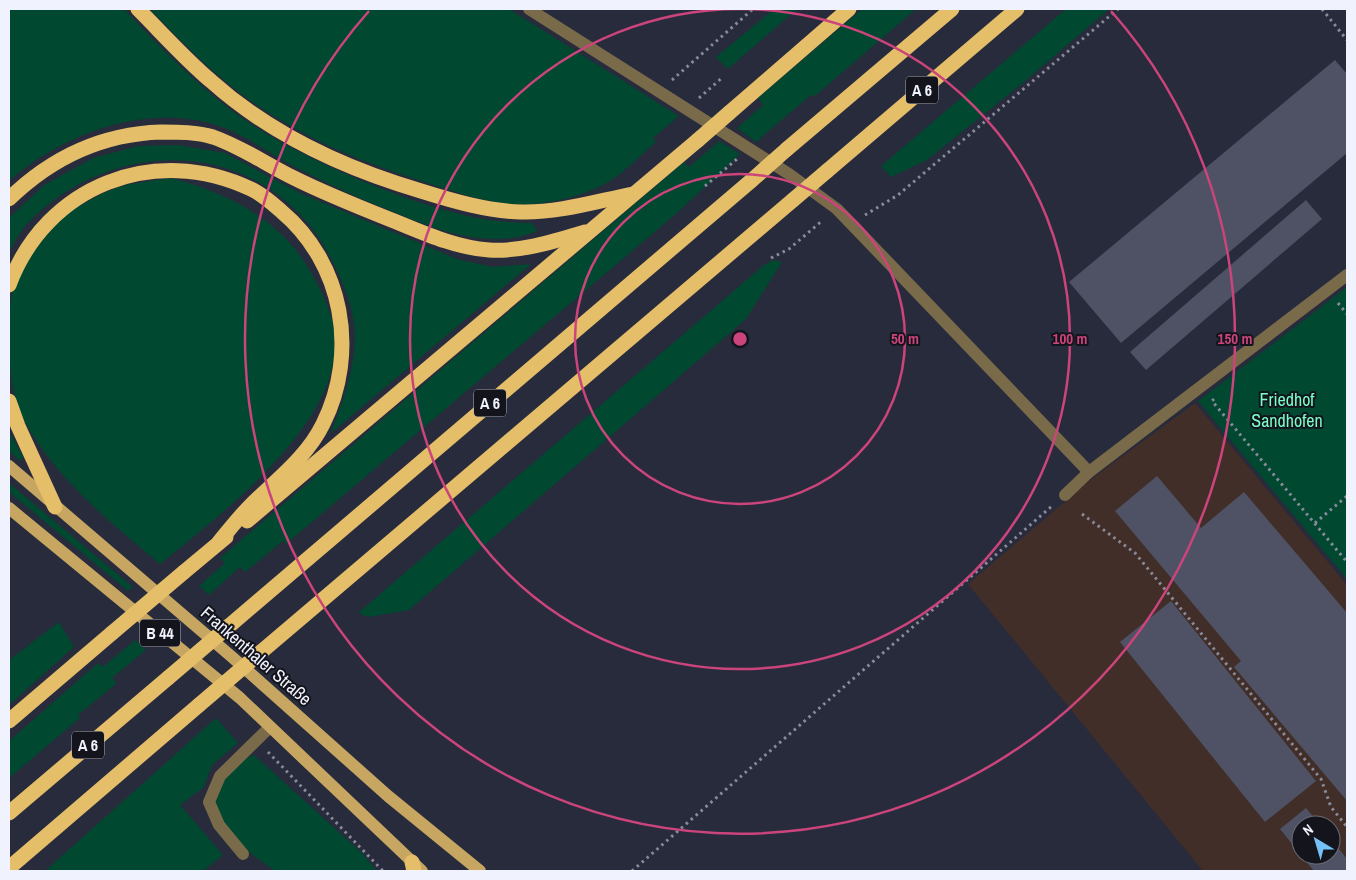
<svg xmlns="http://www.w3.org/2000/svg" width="1356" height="880" viewBox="0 0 1356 880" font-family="'Archivo Narrow',sans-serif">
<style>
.commercial{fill:#422e29;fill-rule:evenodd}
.green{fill:#004830}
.building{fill:#4e5264}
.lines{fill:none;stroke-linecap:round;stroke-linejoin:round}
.path{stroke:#898b9a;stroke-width:3;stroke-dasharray:2.5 4;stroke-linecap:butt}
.service{stroke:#796a4a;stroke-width:12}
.primary{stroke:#c7a662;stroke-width:12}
.motorway{stroke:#e5be6a;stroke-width:15}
.motorway-bridge{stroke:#e5be6a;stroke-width:15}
.ring{fill:none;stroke:#cb447b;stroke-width:2.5}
.labels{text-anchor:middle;stroke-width:4;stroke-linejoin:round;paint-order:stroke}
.shield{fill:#13141c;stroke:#aeafba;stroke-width:1}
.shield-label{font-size:16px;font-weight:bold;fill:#f0f2fd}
.park-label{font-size:18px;fill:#79fec7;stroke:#13141c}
.street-label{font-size:18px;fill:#f0f2fd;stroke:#13141c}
.centre{fill:#cb447b;stroke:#13141c;stroke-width:2.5}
.ring-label{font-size:15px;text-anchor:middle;font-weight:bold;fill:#cb447b;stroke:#13141c;stroke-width:4;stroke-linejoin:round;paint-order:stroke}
</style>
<rect width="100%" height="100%" fill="#282b3c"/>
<!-- commercial -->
<path class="commercial" d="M 1195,403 L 1347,585 L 1347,871 L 1203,871 L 968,584 L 1094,477 ZM 1301,825 L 1331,825 L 1331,855 L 1301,855 Z"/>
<!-- green -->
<g class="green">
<path d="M 9,9 L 124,9 C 161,48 200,89 245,120 C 292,152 345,175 398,195 C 442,211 484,223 531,223 L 537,229 L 535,232 C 501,246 458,237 424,224 C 379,207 335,188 293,166 C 267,152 244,134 216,125 C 145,103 62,134 9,181 Z"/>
<path d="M 150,9 L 509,9 L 679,116 L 653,138 L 656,142 C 639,156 623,175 603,185 C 576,199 537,207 508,204 C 479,200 451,191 424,182 C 371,165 319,145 272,115 C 226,87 187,48 150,9 Z"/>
<polygon points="774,9 797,9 728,69 716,57"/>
<polygon points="862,9 916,9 815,96 811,95 756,142 737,128 763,105 758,98"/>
<polygon points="1066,9 1109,9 1024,82 927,160 891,177 881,166"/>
<polygon points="719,141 740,154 677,213 286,544 283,541 245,572 240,567 209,595 199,586 225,563 220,558 684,162 689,167"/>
<path d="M 178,145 L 225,153 L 302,194 L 457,259 L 493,267 L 531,264 L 330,434 C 344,399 358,362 354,324 C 351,299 340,275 328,253 C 263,136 112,133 25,226 C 19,233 14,244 9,252 L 9,218 L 44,185 L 93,158 L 138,146 Z"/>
<path d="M 171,178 C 228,193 280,219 311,272 C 323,294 335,317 335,343 C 337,427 219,516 160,564 C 113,525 65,486 32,434 C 13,405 9,375 9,340 C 9,315 10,286 21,262 C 37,230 92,193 126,185 C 141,182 156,180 171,178 Z"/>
<polygon points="773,260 782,262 746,319 409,610 369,617 358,613 764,265"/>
<polygon points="1347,287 1347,579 1198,401"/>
<polygon points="9,432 23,456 22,460 19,460 9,451"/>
<polygon points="9,483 133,587 128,591 9,492"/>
<polygon points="59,622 74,647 9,705 9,660"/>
<polygon points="135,640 146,650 112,678 117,683 78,715 80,718 9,778 9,741 98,663 103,667"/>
<polygon points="216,718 238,743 212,765 204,787 180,805 223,855 203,871 45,871"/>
<path d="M 254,755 L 362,853 L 377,871 L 275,871 C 248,853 192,811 224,777 C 234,766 240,760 254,755 Z"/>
</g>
<!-- building -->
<g class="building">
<polygon points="1335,60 1347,74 1347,153 1121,343 1069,282"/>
<polygon points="1306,200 1322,219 1146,370 1130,352"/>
<polygon points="1157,476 1201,528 1244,492 1347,613 1347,801 1234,667 1241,661 1115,511"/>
<polygon points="1171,601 1316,781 1265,822 1120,642"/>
<polygon points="1306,808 1320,825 1301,825 1301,855 1280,829"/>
<polygon points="1331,839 1347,859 1347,871 1314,871 1301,855 1331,855"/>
</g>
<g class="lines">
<!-- path -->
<g class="path">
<polyline points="1322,9 1347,40"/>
<polyline points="672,80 753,9"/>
<polyline points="699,98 723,77"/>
<polyline points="705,186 737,159"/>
<polyline points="865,215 898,195 1118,9"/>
<polyline points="771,258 789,249 823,220"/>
<polyline points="1338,303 1347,314"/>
<polyline points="1214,399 1212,401 1347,562"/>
<polyline points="1082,514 1135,553 1321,779 1331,807 1347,827"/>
<polyline points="1315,523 1347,496"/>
<polyline points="268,752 383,871"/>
<polyline points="632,871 1052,506"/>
</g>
<!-- service -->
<g class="service">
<polyline points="529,9 789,174 837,209 1089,472"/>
<polyline points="1065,495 1089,472 1347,275"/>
<polyline points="243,854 219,825 209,802 220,776 270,727"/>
</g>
<!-- primary -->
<g class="primary">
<polyline points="9,466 232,657 388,796 480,871"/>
<polyline points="9,508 240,698 422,871"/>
</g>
<!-- motorway -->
<g class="motorway">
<path d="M 138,9 C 162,33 185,59 211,81 C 270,134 346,169 421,191 C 453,201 487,211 521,212 C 559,213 597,201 633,194"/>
<polyline points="729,113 849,9"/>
<polyline points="787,149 952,9"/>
<polyline points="827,171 1017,9"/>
<path d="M 9,199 C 51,158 102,134 161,132 C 178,132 197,132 213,137 C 242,147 267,165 294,178 C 328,195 364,209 399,223 C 428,235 458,248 489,250 C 523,252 554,241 585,232"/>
<path d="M 9,285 C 46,186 154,143 251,189 C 262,194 272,203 281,211 C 343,263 359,352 323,424 C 307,457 276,480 251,505 C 239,517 229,530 219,542"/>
<polyline points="9,401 18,426 55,507"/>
<polyline points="247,521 698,140"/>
<polyline points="184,572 226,537"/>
<polyline points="229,626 752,180"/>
<polyline points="261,652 793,200"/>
<polyline points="9,721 112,633"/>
<polyline points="9,813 168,678"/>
<polyline points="412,862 414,871"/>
<polyline points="9,868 199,705"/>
</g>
<!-- motorway-bridge -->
<g class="motorway-bridge">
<polyline points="698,140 729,113"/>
<polyline points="752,180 787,149"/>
<polyline points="793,200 827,171"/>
<polyline points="112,633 184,572"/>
<polyline points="168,678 229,626"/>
<polyline points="199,705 261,652"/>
</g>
</g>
<!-- distance rings -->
<g class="ring">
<circle cx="740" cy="339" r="165"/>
<circle cx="740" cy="339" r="330"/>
<path d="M1111 11A495 495 0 1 1 369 11"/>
</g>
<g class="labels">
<!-- shield labels -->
<g class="shield">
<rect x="906" y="76.5" width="32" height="27" rx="4"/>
<rect x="474" y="389.5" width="32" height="27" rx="4"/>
<rect x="140" y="619.5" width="40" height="27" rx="4"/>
<rect x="72" y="731.5" width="32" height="27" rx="4"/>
</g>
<g class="shield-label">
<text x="922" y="96">A 6</text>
<text x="490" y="409">A 6</text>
<text x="160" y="639">B 44</text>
<text x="88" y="751">A 6</text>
</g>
<!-- park labels -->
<g class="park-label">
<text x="1287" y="406">Friedhof<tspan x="1287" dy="21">Sandhofen</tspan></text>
</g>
<!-- street labels -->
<g class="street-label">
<text transform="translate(256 656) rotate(41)" y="6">Frankenthaler Straße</text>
</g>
</g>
<circle cx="740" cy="339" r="8" class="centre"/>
<g class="ring-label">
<text x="905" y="344">50 m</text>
<text x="1070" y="344">100 m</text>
<text x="1235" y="344">150 m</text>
</g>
<!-- border -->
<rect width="1356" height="880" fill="none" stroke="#f0f2fd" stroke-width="20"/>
<!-- north arrow -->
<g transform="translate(1316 840) rotate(322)"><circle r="24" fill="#13141c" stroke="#6b6d76"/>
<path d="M0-4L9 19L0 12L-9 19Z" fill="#75c0f6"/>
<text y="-8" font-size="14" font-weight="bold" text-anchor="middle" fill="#f0f2fd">N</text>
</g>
</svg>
